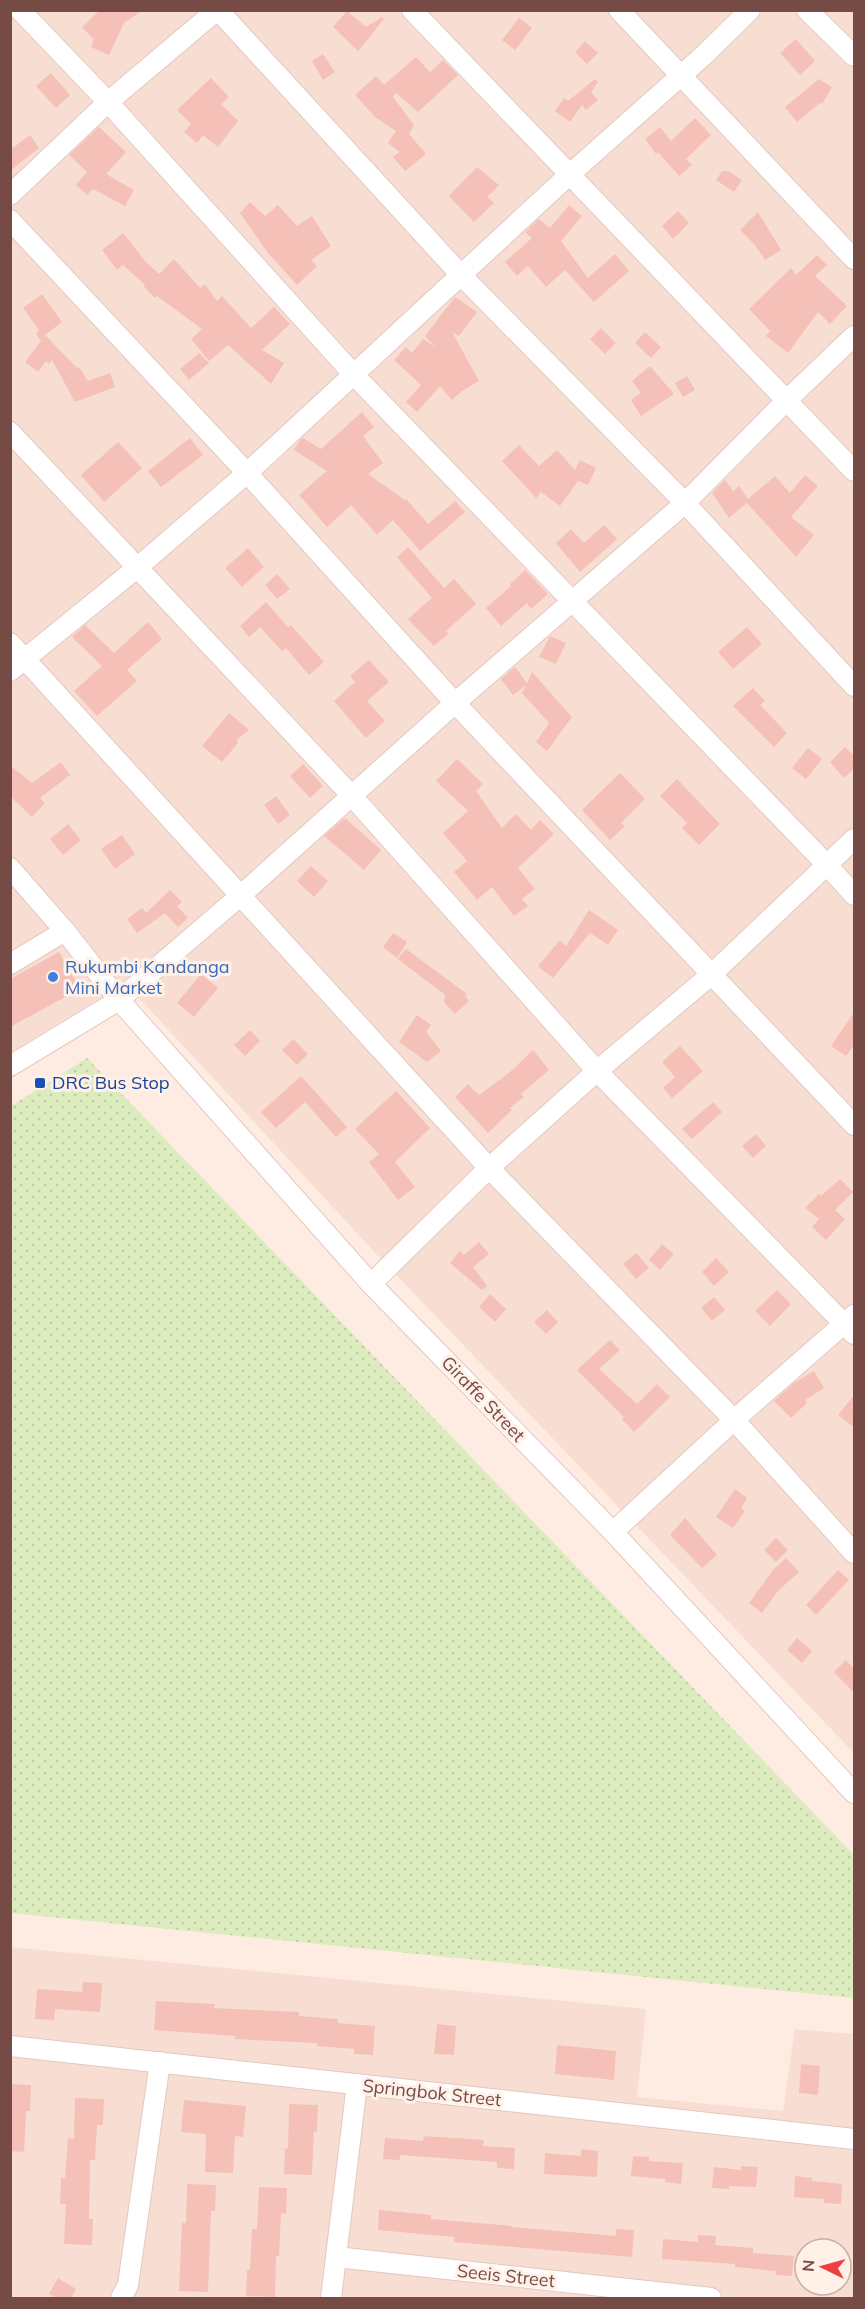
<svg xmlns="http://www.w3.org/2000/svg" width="865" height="2309" viewBox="0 0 865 2309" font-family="Mulish,sans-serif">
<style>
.residential{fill:#f8ded2;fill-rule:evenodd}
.grass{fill:url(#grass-dots)}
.building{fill:#f5c0b7}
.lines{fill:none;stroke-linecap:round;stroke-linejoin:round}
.street-casing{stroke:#e4c7bf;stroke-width:22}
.street{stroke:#fff;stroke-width:20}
.shop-dot{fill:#3f7fe0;stroke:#fff0e8;stroke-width:2}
.transit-dot{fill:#1a4fb4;stroke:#fff0e8;stroke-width:2}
.labels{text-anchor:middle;stroke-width:6;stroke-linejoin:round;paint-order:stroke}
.shop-label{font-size:18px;fill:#366cbe;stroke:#fff0e8;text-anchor:start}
.transit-label{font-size:18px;fill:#164399;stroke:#fff0e8;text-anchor:start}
.street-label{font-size:18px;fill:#764b46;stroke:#fff0e8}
</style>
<defs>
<pattern id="grass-dots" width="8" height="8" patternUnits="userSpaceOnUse" patternTransform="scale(1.5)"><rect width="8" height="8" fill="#dcecbe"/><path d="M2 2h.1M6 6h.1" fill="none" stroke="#c0cca5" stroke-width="1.8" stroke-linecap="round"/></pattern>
</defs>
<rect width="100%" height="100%" fill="#feebe1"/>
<!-- residential -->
<g class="residential">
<polygon points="11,11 854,11 854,1753 380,1258 125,983 11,1052"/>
<path d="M 10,1947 L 646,2009 L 637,2097 L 783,2111 L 795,2029 L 854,2034 L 854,2298 L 11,2298 ZM 805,2249 L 841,2249 L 841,2285 L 805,2285 Z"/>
</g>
<!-- grass -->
<polygon class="grass" points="87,1058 854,1855 854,1998 11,1913 11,1106"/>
<!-- building -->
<g class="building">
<polygon points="100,10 143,10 124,23 109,55 91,47 94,40 82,27"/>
<polygon points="347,11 366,27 382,17 384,19 358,51 333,27"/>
<polygon points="519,18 532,28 515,50 502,40"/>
<polygon points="796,39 815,61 800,75 780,53"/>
<polygon points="585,41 598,53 587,64 575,52"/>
<polygon points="323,54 335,72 323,80 312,61"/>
<polygon points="416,57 430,72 443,60 458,75 418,112 396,93 393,97 414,125 409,134 426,154 405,171 393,157 400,152 388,143 396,131 376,118 355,95 376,76 384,85"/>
<polygon points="51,73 70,95 56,108 36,86"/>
<polygon points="211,78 229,97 221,104 238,121 218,147 203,135 197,143 184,132 191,124 177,110"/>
<polygon points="595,79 598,82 591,92 598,100 586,110 582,105 570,122 555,111 564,98 568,101"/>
<polygon points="819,79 832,87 822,104 820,103 797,122 785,107"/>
<polygon points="695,118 711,135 686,159 692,165 679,176 658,152 656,154 645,139 660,127 671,141"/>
<polygon points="99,127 126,152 106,174 134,190 125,206 93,189 87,195 76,185 87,172 69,155"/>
<polygon points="30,135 39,148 10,171 10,150"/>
<polygon points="477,167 499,185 487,197 494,203 474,222 449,196"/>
<polygon points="722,171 728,171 742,180 734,192 716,180"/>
<polygon points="250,202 265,216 278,205 297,226 312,216 331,246 311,260 317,266 297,285 268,253 240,213"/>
<polygon points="569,205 582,216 561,241 588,278 615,254 629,271 594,302 565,270 546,287 528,266 517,276 505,262 532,238 525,232 539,219 550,228"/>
<polygon points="678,211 689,223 673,239 662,226"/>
<polygon points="758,212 781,250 765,260 755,245 740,230"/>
<polygon points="123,233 146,262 159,274 174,259 200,288 205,284 217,301 222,296 251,328 274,307 290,324 262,350 284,363 271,384 228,345 209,361 191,339 202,329 157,296 155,298 144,287 145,285 123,265 117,270 102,250"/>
<polygon points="817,255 827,265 815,276 847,306 830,324 818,312 788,353 766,336 770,331 749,309 791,268 796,275"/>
<polygon points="42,294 62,322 45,335 77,368 79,367 88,381 110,373 115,387 75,402 52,360 49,364 46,361 38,372 25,362 41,341 36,333 39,330 23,308"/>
<polygon points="455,297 477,312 459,336 452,332 479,381 462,391 452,400 440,386 417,412 406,402 421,385 394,360 406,347 412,353 423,339 435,347 425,336"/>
<polygon points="601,328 616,343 605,354 590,339"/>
<polygon points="645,332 661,347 651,358 635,343"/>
<polygon points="199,353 209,363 189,380 180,369"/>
<polygon points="650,366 674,394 641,416 631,400 641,393 632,381"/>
<polygon points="687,376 695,390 683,397 675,383"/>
<polygon points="362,412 374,427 363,436 383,463 368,474 405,500 406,499 428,524 455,501 465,512 420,551 393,520 377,535 351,505 327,527 299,495 327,471 294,450 300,440 303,438 321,449"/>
<polygon points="190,438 203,455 161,487 148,471"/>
<polygon points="118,442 142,468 104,502 81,475"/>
<polygon points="519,445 539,466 557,450 575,470 580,460 596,468 588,485 578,481 560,506 541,492 536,498 502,461"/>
<polygon points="805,475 818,486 791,517 814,535 796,557 747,503 729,518 712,493 725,480 733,491 739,486 748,499 775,476 790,493"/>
<polygon points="604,525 617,539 580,572 556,543 571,529 584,543"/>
<polygon points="408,547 444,588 454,579 476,604 446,631 448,634 434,646 408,619 432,598 397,557"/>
<polygon points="248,548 264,567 242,587 225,568"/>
<polygon points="525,570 548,594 531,609 527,603 501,626 486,608 511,586 510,584"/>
<polygon points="277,574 290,589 277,599 265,585"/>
<polygon points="266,602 288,627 291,625 324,662 309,675 286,648 282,651 260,627 249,637 240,626"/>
<polygon points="148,622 162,639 127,670 137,681 97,716 74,691 102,666 72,637 85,625 114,653"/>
<polygon points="747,627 762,644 733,669 718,652"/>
<polygon points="550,636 566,643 556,664 539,657"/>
<polygon points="369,660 389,682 367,701 385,721 366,738 334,701 355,682 350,676"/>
<polygon points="515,667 527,683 532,672 572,717 547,751 536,742 549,723 522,693 526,685 513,695 501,679"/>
<polygon points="753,688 765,701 760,705 787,733 774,747 733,706"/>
<polygon points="229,713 249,730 236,740 238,743 222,762 202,746"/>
<polygon points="845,747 855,757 855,768 844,778 830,762"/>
<polygon points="808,748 822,759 806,779 792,768"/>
<polygon points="457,759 483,784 476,791 502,828 516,814 531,830 540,820 554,834 518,868 535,889 522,899 528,906 514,916 492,887 477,900 454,872 467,861 443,833 468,811 436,781"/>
<polygon points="61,762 70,775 40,798 45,803 32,817 10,796 10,765 32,783"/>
<polygon points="303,764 323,786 310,798 290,776"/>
<polygon points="620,773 645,799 621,823 625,826 610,840 582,810"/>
<polygon points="677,779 720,824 699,845 682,828 687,823 660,796"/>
<polygon points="276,796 290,815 278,824 264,805"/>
<polygon points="345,818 381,850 364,870 324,836"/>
<polygon points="68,824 81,840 63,855 50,839"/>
<polygon points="122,835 135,854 115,869 101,849"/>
<polygon points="311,866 328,881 314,897 297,881"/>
<polygon points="170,890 182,902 177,906 188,918 178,927 165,913 137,933 127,919 142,908 146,913"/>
<polygon points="589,910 618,930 608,945 590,933 553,978 538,966 560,940 566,946"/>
<polygon points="393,933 407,942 397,958 383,947"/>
<polygon points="406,949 467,994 465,996 469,1001 455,1014 444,1002 445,995 398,959"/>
<polygon points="59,952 80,989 10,1027 10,979"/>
<polygon points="201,974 218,988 194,1017 177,1003"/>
<polygon points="855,1011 855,1044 846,1056 831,1046"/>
<polygon points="417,1015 431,1025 426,1032 441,1051 427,1062 399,1042"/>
<polygon points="250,1030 260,1041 245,1056 234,1045"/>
<polygon points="293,1039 308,1054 297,1065 282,1050"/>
<polygon points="680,1046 703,1071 672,1098 663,1088 675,1077 662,1062"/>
<polygon points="533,1050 549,1070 521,1094 524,1097 510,1108 512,1110 488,1133 455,1097 468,1084 479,1095 510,1072"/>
<polygon points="301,1076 347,1127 336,1137 305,1102 276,1128 261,1112"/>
<polygon points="396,1091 430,1128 395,1162 415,1187 398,1200 369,1162 379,1154 355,1129"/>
<polygon points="713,1102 722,1112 692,1139 682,1129"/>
<polygon points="756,1134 766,1146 753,1158 742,1146"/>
<polygon points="840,1179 853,1192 835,1210 845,1219 826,1240 812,1227 819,1219 805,1208 819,1194 821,1196"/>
<polygon points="479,1242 489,1254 473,1267 487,1286 482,1290 450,1263 460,1251 464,1255"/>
<polygon points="662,1244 674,1254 660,1270 649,1260"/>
<polygon points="636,1253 649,1268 636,1279 623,1264"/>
<polygon points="716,1258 729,1272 714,1286 702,1272"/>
<polygon points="777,1290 791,1304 770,1326 755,1311"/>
<polygon points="490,1294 506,1309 495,1322 479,1307"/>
<polygon points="714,1297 725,1310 712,1321 701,1308"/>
<polygon points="547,1310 558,1322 546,1334 534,1322"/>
<polygon points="610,1340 620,1350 599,1369 637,1404 657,1384 670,1397 634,1432 622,1419 624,1417 577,1370"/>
<polygon points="814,1371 824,1388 805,1400 807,1403 791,1418 774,1401 794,1383"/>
<polygon points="855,1394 855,1428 838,1415"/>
<polygon points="735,1489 747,1498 741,1508 745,1511 733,1528 716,1517"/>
<polygon points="685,1518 717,1555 702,1568 670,1535"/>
<polygon points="776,1538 788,1550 776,1562 764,1550"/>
<polygon points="786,1558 799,1572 778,1591 762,1613 749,1603 773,1570"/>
<polygon points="838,1570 849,1580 816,1615 806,1605"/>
<polygon points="797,1638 812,1651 802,1663 787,1650"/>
<polygon points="846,1660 855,1670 855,1694 834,1672"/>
<polygon points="83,1982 102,1983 100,2012 55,2009 54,2020 35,2019 37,1989 82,1992"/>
<polygon points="156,2001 215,2004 214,2008 299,2012 299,2016 338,2019 338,2023 375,2026 373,2055 354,2054 354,2049 317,2046 317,2043 235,2039 235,2036 154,2030"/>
<polygon points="437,2024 456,2026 454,2055 434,2054"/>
<polygon points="557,2045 616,2051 614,2080 555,2074"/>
<polygon points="801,2064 820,2066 818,2095 799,2093"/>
<polygon points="10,2084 31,2085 30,2111 26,2111 24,2152 10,2151"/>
<polygon points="75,2098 104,2099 103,2125 97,2125 95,2160 90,2160 89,2219 93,2219 92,2245 64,2244 66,2204 60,2204 61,2178 65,2178 68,2138 74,2139"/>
<polygon points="184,2100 246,2106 243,2137 235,2136 233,2173 205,2172 206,2134 181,2132"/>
<polygon points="289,2104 318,2105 317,2132 314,2131 312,2175 284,2174 285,2148 288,2149"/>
<polygon points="424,2136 484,2140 483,2146 515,2148 514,2169 497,2168 497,2162 400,2155 400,2160 383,2159 385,2138 423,2141"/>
<polygon points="581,2149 598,2151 597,2177 544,2174 545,2153 581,2156"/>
<polygon points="633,2156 649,2157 649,2161 683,2163 681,2184 665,2182 665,2179 631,2176"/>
<polygon points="741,2166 758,2167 756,2187 729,2186 729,2189 712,2188 714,2167 741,2170"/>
<polygon points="795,2176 812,2178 812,2181 842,2184 841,2204 824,2203 824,2199 794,2197"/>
<polygon points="187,2184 216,2185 215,2211 211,2211 208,2292 179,2291 182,2223 186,2223"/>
<polygon points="259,2187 287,2188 286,2214 281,2213 279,2256 276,2256 275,2297 246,2296 247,2270 250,2270 252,2229 257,2229"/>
<polygon points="379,2210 431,2215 431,2219 512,2226 512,2227 616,2236 616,2229 634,2230 632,2257 454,2242 454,2237 378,2230"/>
<polygon points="698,2235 716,2236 715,2245 753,2248 753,2253 794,2256 792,2276 776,2275 776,2271 735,2267 735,2264 662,2259 663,2239 698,2242"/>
<polygon points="58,2278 76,2289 71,2298 58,2298 49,2294"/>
</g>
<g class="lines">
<defs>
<g id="street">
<polyline points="20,10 108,102 355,376 827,865 854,895"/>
<polyline points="218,10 461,275 685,503 854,686"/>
<polyline points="412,10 854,471"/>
<polyline points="619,10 854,259"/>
<polyline points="807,10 854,56"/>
<polyline points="10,195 108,102 217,10"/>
<polyline points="10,220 247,473 455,703 854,1125"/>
<polyline points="10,432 352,796 597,1071 854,1334"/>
<polyline points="10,643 489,1168 734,1420 854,1553"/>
<polyline points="10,671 138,567 247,473 569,175 703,56 750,10"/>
<polyline points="10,868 65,931 119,1000 371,1284 613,1532 854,1793"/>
<polyline points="10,964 65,931"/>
<polyline points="10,1066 119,1000 240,896 455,703 685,503 787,400 854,336"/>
<polyline points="371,1284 489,1168 597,1071 712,974 854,839"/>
<polyline points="613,1532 734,1420 854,1315"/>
<polyline points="10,2046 854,2139"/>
<polyline points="336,2257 711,2298"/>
<polyline points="121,2298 128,2285 160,2062"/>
<polyline points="331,2298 357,2084"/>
</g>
</defs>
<!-- street casing -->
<use href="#street" class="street-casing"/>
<!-- street -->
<use href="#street" class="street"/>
</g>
<!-- markers -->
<circle class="shop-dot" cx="53" cy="977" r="6"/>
<rect class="transit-dot" x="34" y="1077" width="12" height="12" rx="3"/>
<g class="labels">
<!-- shop labels -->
<g class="shop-label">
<text x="65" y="973">Rukumbi Kandanga<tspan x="65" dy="21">Mini Market</tspan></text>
</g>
<!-- transit labels -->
<g class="transit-label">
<text x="52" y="1089">DRC Bus Stop</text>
</g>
<!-- street labels -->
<g class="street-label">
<text transform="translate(483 1399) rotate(46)" y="6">Giraffe Street</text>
<text transform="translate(432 2093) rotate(6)" y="6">Springbok Street</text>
<text transform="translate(506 2276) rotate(6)" y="6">Seeis Street</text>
</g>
</g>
<!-- border -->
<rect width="865" height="2309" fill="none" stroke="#764b46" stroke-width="24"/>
<!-- north arrow -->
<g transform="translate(823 2267) rotate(275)"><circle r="28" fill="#fff0e8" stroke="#c8aea7" stroke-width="1.5"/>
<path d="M0-4.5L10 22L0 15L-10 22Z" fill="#ef3e42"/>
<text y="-9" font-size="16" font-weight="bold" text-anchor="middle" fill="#764b46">N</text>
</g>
</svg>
